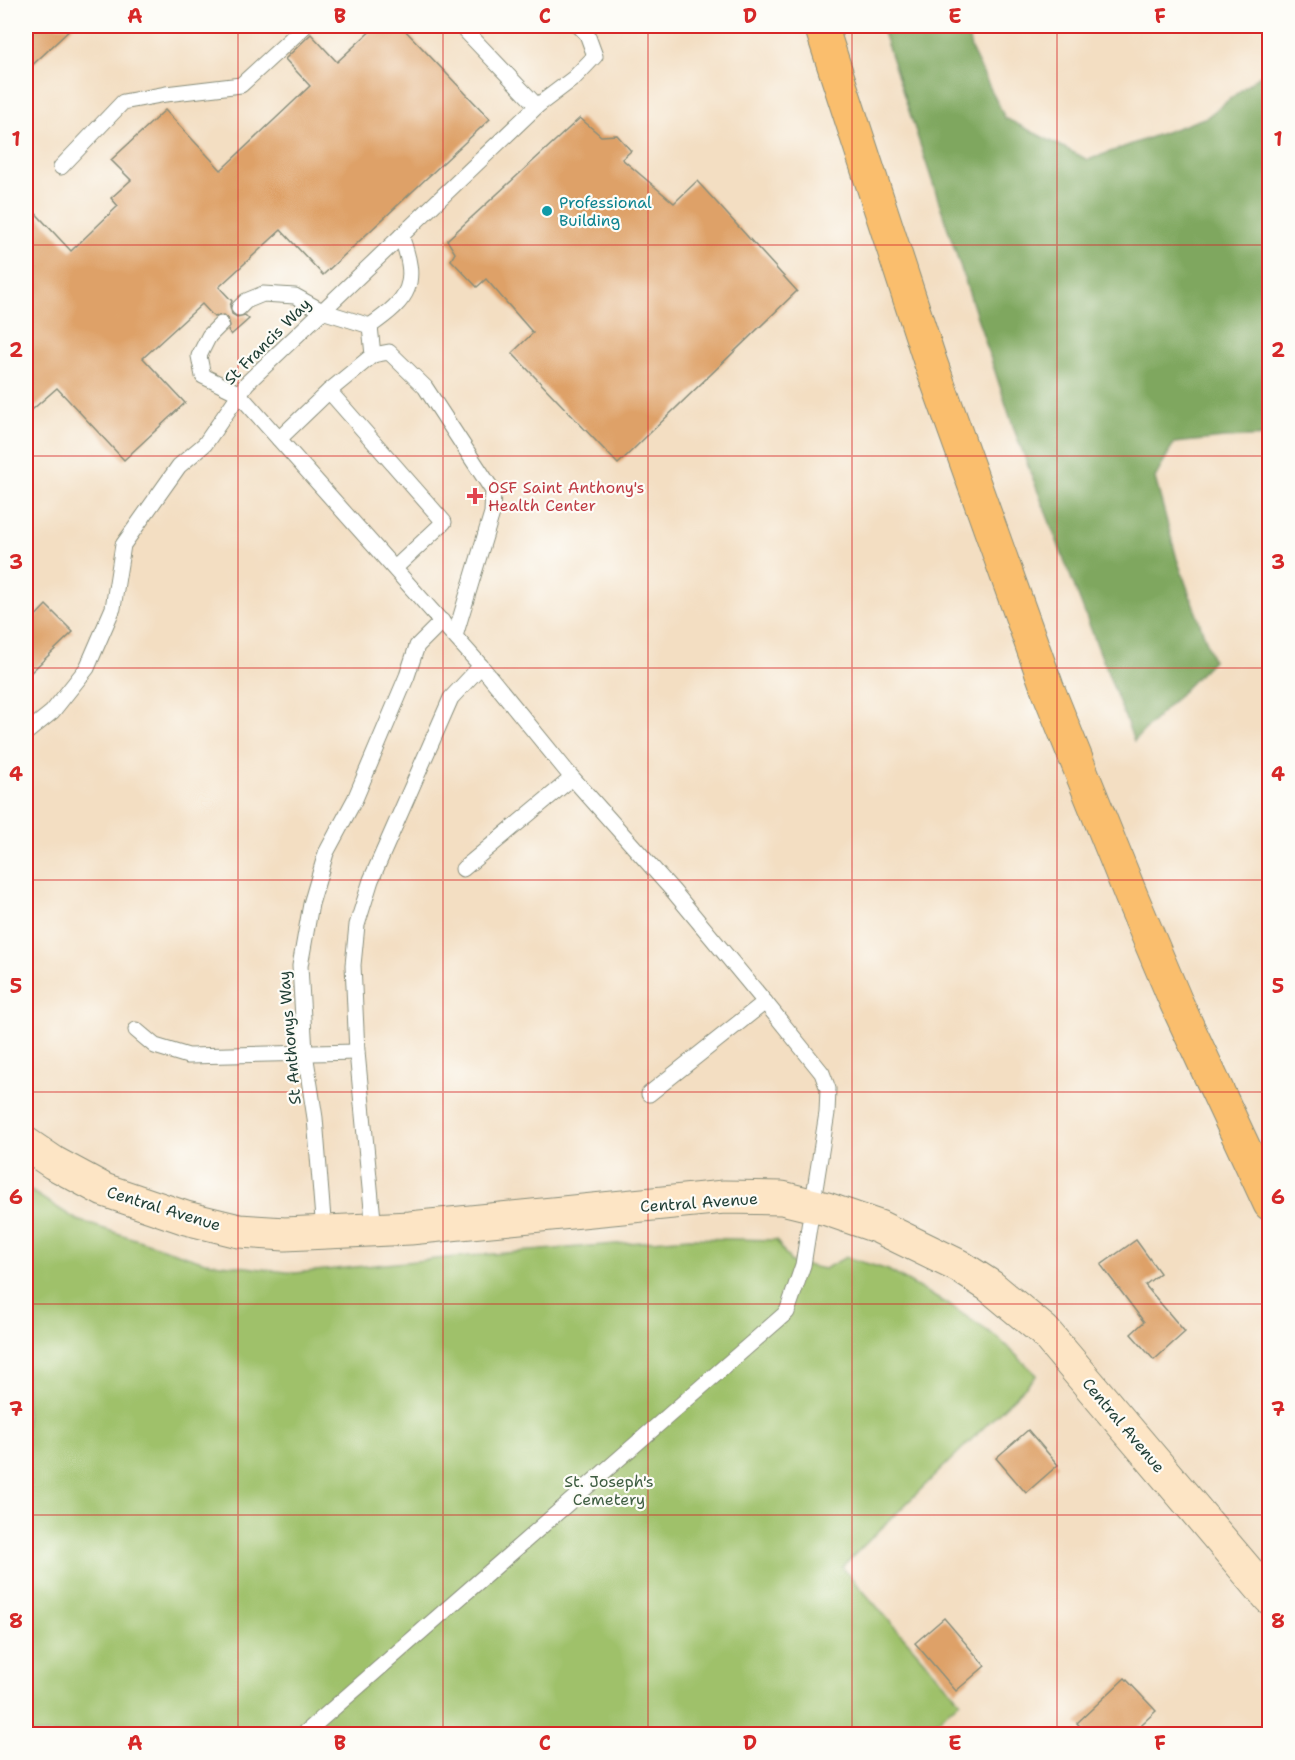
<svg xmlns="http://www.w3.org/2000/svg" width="1295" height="1760" viewBox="0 0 1295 1760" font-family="'Shantell Sans',sans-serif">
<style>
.green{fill:#9fc16a;stroke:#5f7f4f;stroke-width:1.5}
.forest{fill:#7fa75e;stroke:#4f7249;stroke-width:1.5}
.building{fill:#dea168}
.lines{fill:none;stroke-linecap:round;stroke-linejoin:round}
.lane-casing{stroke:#898e7b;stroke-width:17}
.secondary-casing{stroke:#898e7b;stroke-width:35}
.highway-casing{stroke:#898e7b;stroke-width:35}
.lane{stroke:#fff;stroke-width:15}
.secondary{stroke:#fde5c5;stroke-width:33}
.highway{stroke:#fabe6d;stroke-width:33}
.grid{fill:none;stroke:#d62828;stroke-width:1.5;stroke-opacity:0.55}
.culture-dot{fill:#0f9aa8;stroke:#fdfcf7;stroke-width:2}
.health-dot{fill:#e0444e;stroke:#fdfcf7;stroke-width:2}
.labels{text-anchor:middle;stroke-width:4.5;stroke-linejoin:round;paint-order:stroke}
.culture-label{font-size:16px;fill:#0d838f;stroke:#fdfcf7;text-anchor:start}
.street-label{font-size:16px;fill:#1f3d34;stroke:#fdfcf7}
.health-label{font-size:16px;fill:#be3a42;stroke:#fdfcf7;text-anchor:start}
.park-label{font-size:16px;fill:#3f5e42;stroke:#fdfcf7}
.neatline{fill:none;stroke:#d62828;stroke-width:2}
.grid-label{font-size:20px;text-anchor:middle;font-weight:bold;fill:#d62828}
</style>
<rect width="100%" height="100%" fill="#fdfcf7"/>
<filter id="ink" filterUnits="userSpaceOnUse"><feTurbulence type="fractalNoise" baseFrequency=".0167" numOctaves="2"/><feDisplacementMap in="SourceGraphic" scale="12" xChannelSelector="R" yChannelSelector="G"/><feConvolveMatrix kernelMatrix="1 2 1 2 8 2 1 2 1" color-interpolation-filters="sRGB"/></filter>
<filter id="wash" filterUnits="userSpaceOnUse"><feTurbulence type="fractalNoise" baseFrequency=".008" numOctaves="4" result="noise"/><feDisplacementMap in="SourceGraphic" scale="24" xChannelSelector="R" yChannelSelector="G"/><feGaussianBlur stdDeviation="1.35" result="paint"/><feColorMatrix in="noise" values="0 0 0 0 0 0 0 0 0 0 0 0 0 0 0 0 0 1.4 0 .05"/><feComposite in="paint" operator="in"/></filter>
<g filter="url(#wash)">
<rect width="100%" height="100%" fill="#f3dec2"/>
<!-- green -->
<polygon class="green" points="26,1188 77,1220 205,1262 295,1273 456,1257 689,1238 776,1240 791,1262 824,1269 846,1257 888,1270 952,1307 998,1338 1037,1375 842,1567 960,1701 922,1734 26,1734"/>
<!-- forest -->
<polygon class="forest" points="881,26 966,26 971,49 1005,118 1088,160 1207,117 1269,68 1269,436 1224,438 1174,443 1155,478 1177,559 1213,660 1134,741 1015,432"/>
<g id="blocks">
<!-- building -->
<g class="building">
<polygon points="26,26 74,26 26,71"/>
<polygon points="376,26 401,26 490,119 323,275 281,230 219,287 232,301 230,306 232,314 237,317 245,315 249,319 231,335 228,331 230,326 228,318 223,315 214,317 202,304 143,358 185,403 124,460 57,388 26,415 26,203 71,251 118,206 111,198 131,180 111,160 165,110 221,170 310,86 285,59 311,34 337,62"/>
<polygon points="580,118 601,136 617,135 631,151 622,159 674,203 697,181 797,291 618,464 512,353 533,333 486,279 477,287 451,260 455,253 447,240"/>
<polygon points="46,605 73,632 26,677 26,626"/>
<polygon points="1136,1240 1160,1273 1145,1285 1185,1332 1154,1360 1131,1334 1144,1322 1101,1265"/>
<polygon points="1028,1430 1058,1465 1026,1493 996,1458"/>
<polygon points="944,1618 985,1666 956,1691 915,1643"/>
<polygon points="1125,1678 1156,1711 1131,1734 1087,1734 1077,1723"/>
</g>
</g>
</g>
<g filter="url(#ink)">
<use href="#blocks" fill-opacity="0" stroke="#898e7b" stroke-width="1.5"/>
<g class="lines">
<defs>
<g id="lane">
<polyline points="537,106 574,78 595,56 587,34 579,26"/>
<polyline points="61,167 123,102 166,94 241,85 305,26"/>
<polyline points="239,308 246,301 263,294 295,296 322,311 370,326"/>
<polyline points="221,324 209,336 199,356 203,376 238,393 481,666 569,774 674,892 765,1002 822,1073 828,1089 827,1113 803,1265 787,1312 304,1734"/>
<path d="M 370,326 C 410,298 419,284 401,236"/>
<polyline points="370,326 373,355"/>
<polyline points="329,391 373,355 389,352 425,387 493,491 492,513 455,636"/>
<polyline points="279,439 329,391 444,522 395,568"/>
<polyline points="26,733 52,712 87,668 113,608 123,545 179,466 205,444 247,383 537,106 461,26"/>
<polyline points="463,869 572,778"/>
<polyline points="136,1030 155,1046 188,1056 357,1052"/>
<polyline points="649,1094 765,1002"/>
<polyline points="374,1230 357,1052 353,965 357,925 371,880 451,698 481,666"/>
<polyline points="324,1232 315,1118 305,1053 300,966 311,904 326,853 355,799 407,676 417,646 442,621"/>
</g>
<polyline id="secondary" points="26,1144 54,1163 104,1190 186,1218 239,1231 285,1234 410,1228 724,1197 782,1198 827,1209 879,1227 959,1266 990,1286 1044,1331 1270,1598"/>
<polyline id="highway" points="821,26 930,361 1047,687 1132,898 1176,1002 1270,1204"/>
</defs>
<!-- lane casing -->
<use href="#lane" class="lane-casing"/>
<!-- secondary casing -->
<use href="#secondary" class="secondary-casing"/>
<!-- highway casing -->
<use href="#highway" class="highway-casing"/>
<!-- lane -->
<use href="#lane" class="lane"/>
<!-- secondary -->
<use href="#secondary" class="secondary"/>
<!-- highway -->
<use href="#highway" class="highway"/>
</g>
</g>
<!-- grid -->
<path class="grid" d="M 238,26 L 238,1734M 443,26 L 443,1734M 648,26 L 648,1734M 852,26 L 852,1734M 1057,26 L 1057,1734M 26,245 L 1270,245M 26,456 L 1270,456M 26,668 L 1270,668M 26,880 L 1270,880M 26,1092 L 1270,1092M 26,1304 L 1270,1304M 26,1515 L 1270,1515"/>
<!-- markers -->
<circle class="culture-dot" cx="547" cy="211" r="6"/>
<path class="health-dot" d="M472 487h6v6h6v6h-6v6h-6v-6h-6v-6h6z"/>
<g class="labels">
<!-- culture labels -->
<g class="culture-label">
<text x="559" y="208">Professional<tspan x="559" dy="18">Building</tspan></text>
</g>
<!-- street labels -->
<g class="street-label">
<text transform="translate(267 341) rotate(-45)" y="6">St Francis Way</text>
<text transform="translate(289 1038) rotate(-95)" y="6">St Anthonys Way</text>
<text transform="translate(699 1202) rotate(-4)" y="6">Central Avenue</text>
<text transform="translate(164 1208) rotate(17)" y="6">Central Avenue</text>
<text transform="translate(1124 1425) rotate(50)" y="6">Central Avenue</text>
</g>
<!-- health labels -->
<g class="health-label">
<text x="488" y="493">OSF Saint Anthony's<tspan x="488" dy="18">Health Center</tspan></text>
</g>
<!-- park labels -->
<g class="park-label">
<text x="609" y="1487">St. Joseph's<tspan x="609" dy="18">Cemetery</tspan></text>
</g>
</g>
<!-- margin -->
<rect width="1295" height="1760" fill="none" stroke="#fdfcf7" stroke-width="66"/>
<rect x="33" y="33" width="1229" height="1694" class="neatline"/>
<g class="grid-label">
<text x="135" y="23">A</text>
<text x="340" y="23">B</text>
<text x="545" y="23">C</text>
<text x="750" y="23">D</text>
<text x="955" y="23">E</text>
<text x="1160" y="23">F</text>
<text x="16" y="146">1</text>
<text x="1278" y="146">1</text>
<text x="16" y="357">2</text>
<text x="1278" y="357">2</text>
<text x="16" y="569">3</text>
<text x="1278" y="569">3</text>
<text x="16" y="781">4</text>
<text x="1278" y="781">4</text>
<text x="16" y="993">5</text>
<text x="1278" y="993">5</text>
<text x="16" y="1204">6</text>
<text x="1278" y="1204">6</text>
<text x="16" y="1416">7</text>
<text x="1278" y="1416">7</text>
<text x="16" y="1628">8</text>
<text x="1278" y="1628">8</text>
<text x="135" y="1750">A</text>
<text x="340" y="1750">B</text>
<text x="545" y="1750">C</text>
<text x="750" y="1750">D</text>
<text x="955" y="1750">E</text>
<text x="1160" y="1750">F</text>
</g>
</svg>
